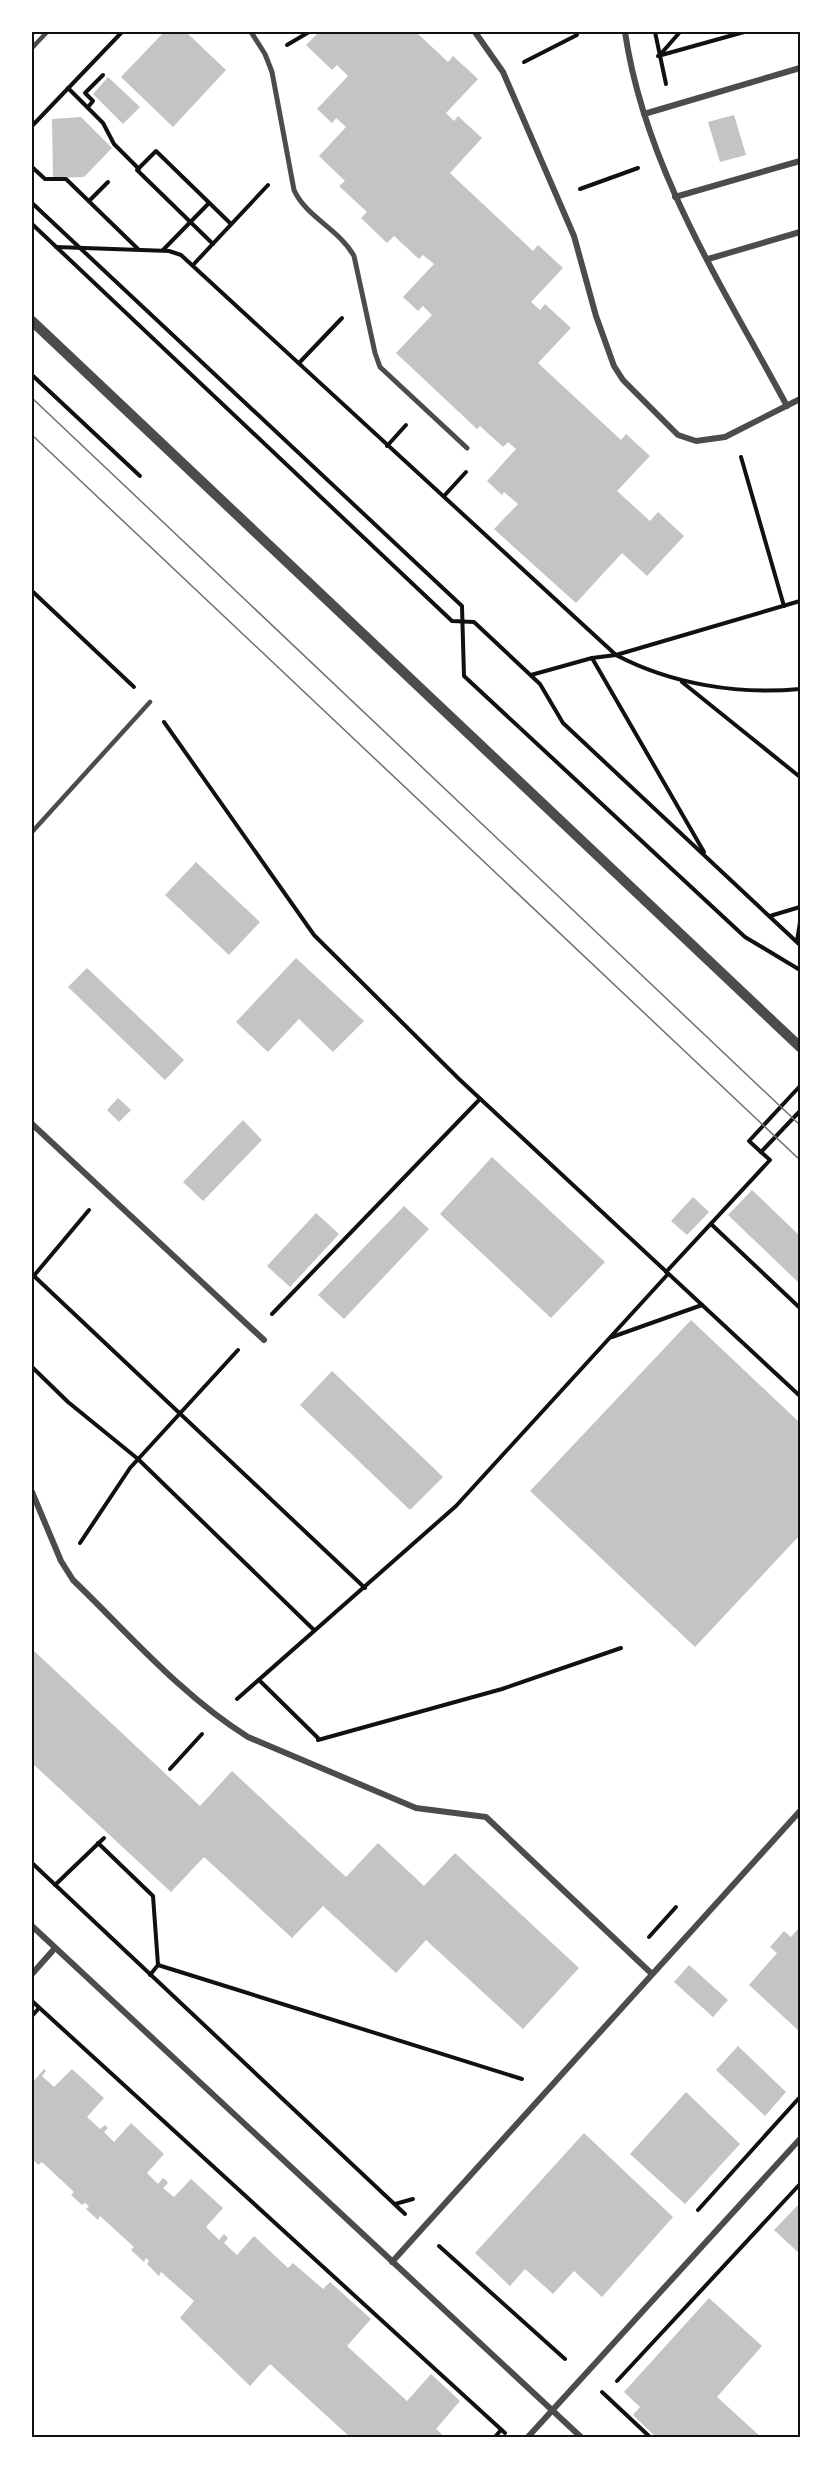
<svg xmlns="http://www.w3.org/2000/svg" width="832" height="2469" viewBox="0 0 832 2469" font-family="'Roboto Serif',serif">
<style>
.building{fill:#c4c4c4}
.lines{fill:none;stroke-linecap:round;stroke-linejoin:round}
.path{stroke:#111;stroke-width:4}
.service{stroke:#4c4c4c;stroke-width:4.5}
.pedestrian{stroke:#4c4c4c;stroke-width:5}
.minor{stroke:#4c4c4c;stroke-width:6}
.tertiary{stroke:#4c4c4c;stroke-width:10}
.tram{stroke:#707070;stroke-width:1.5}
.neatline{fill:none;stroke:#111;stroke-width:2}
</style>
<rect width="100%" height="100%" fill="#fff"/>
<!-- building -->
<g class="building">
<polygon points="164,32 186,32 226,70 173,127 121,77"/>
<polygon points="319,32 416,32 448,62 453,56 478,79 446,113 454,121 458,116 482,138 450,173 533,251 538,245 563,268 531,302 540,310 545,304 571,328 538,363 621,440 626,434 650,456 617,491 650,521 658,512 684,536 647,576 622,553 576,603 494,529 518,504 504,492 502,495 487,481 516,449 508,442 503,447 480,426 477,429 396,353 432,315 423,306 418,311 403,297 434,264 423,255 419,259 394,236 387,243 361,218 367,212 339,186 345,181 319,156 346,127 336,118 332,123 317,109 348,76 337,65 332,70 306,45"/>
<polygon points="108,77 140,107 123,124 93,94"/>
<polygon points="734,115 746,155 720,162 708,122"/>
<polygon points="81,117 112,148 84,177 53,178 52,119"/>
<polygon points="196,862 260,922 229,955 165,895"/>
<polygon points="296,958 364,1021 333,1052 299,1019 268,1052 236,1022"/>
<polygon points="87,968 184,1060 165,1080 68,987"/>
<polygon points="118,1098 131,1110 119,1122 107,1110"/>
<polygon points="243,1120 262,1140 203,1201 183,1182"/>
<polygon points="492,1157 605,1262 551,1318 440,1214"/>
<polygon points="752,1190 800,1236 800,1284 728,1215"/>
<polygon points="693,1197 709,1212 687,1235 671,1221"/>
<polygon points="404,1206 429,1229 344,1319 318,1295"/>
<polygon points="316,1213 339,1234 290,1287 267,1266"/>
<polygon points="691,1320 800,1423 800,1535 695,1647 530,1491"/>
<polygon points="332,1371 443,1477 410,1510 300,1405"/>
<polygon points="32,1649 200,1806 232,1771 346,1877 378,1843 424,1886 455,1853 579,1968 523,2029 426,1940 396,1973 323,1906 292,1938 204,1857 171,1892 32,1763"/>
<polygon points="800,1927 800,2032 749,1985 777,1953 770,1947 784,1931 791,1937"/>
<polygon points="689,1965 728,2000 713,2017 674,1982"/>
<polygon points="738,2046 786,2092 765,2116 716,2070"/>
<polygon points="44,2069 46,2071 42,2076 54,2087 72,2069 104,2098 87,2117 100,2129 105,2125 108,2128 104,2132 114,2142 131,2123 164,2154 147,2173 158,2184 163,2178 166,2180 168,2183 163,2188 174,2197 191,2179 223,2208 206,2227 219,2240 224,2234 228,2238 224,2243 237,2255 254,2236 288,2268 293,2263 323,2289 330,2282 371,2319 347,2346 407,2401 431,2374 460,2401 436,2429 446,2438 351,2438 270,2364 250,2386 180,2318 194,2301 161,2272 159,2276 147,2264 149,2261 146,2258 144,2262 131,2250 134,2247 100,2216 98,2220 86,2209 89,2206 85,2203 82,2205 71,2195 74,2192 42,2162 38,2165 32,2158 32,2083"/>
<polygon points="686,2092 740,2144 685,2204 630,2154"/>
<polygon points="584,2133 673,2217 602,2297 574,2271 553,2294 525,2269 510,2286 475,2253"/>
<polygon points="800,2203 800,2254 774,2230"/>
<polygon points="709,2298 762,2346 717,2397 762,2438 657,2438 633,2415 640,2407 624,2392"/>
</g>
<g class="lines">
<!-- path -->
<g class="path">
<polyline points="655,32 666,84"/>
<polyline points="287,45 309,32"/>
<polyline points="658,56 744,32"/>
<polyline points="659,56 680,32"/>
<polyline points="524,62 577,35"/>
<polyline points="68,88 103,123 114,144 139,169"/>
<polyline points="88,107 93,101 85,93 103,75"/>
<polyline points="32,126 122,32"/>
<polyline points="32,167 45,179 66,179 138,249"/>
<polyline points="580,189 638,168"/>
<polyline points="89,201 108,182"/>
<polyline points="32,203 462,606 464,676 745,937 800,970"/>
<polyline points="32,224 452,621 474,622 540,684 563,723 800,945"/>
<polyline points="213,244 137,170 156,151 231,224"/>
<path d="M 56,247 L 169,251 L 181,255 L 616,655 C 671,684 738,695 800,689"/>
<polyline points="163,250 209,203"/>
<polyline points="193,265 268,185"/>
<polyline points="299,363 342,318"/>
<polyline points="32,375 140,476"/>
<polyline points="387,446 406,425"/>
<polyline points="741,457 784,606"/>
<polyline points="444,496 466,472"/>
<polyline points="32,591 134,687"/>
<polyline points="592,658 704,852"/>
<polyline points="531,675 592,658 616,655 800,601"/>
<polyline points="682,682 800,777"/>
<polyline points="164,722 314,935 459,1079 800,1396"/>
<polyline points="770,916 800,907"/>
<polyline points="797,941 800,922"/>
<polyline points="761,1152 749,1141 800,1086"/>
<polyline points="711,1224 800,1308"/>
<polyline points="666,1272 770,1160 761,1152 800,1111"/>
<polyline points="34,1276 365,1588"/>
<polyline points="32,1278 89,1210"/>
<polyline points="272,1314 480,1099"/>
<polyline points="612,1337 702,1305"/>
<polyline points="32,1367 68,1402 138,1459 314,1630"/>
<polyline points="80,1543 130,1468 238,1350"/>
<polyline points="259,1680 318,1738"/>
<polyline points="237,1699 456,1506 668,1274"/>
<polyline points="318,1740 502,1689 621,1648"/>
<polyline points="170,1769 202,1734"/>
<polyline points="98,1843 153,1896 158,1965"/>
<polyline points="32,1863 405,2214"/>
<polyline points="55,1885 104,1838"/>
<polyline points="649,1937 676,1907"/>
<polyline points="150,1975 158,1965 522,2079"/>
<polyline points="32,2001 505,2433"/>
<polyline points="32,2016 39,2008"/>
<polyline points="395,2204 413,2199"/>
<polyline points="698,2210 800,2097"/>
<polyline points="439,2246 565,2359"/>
<polyline points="617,2381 800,2184"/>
<polyline points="602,2392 651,2438"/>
<polyline points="494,2438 501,2430"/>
</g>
<!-- service -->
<g class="service">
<polyline points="32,48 47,32"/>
<polyline points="32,832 150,702"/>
</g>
<!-- pedestrian -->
<path class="pedestrian" d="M 251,32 L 265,54 L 272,72 L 294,190 C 306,217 339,229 354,256 L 375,353 L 380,367 L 467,448"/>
<!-- minor -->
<g class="minor">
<polyline points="475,32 503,72 574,236 596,316 614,366 623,380 678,435 696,441 725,437 800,399"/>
<path d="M 625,32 C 645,168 723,287 787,406"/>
<polyline points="644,114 800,68"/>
<polyline points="675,197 800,161"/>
<polyline points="708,259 800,232"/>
<polyline points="32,1124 264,1340"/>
<path d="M 32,1492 L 61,1561 L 73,1580 C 129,1634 182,1696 248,1737 L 416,1808 L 486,1817 L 652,1974"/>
<polyline points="32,1926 582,2438"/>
<polyline points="32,1974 55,1948"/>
<polyline points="392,2262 800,1811"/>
<polyline points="527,2438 800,2139"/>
</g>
<!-- tertiary -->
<polyline class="tertiary" points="32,321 800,1047"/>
<!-- tram -->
<g class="tram">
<polyline points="32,398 800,1125"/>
<polyline points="32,435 800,1160"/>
</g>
</g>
<!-- border -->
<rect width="832" height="2469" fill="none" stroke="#ffffff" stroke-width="66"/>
<rect x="33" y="33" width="766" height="2403" class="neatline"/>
</svg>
